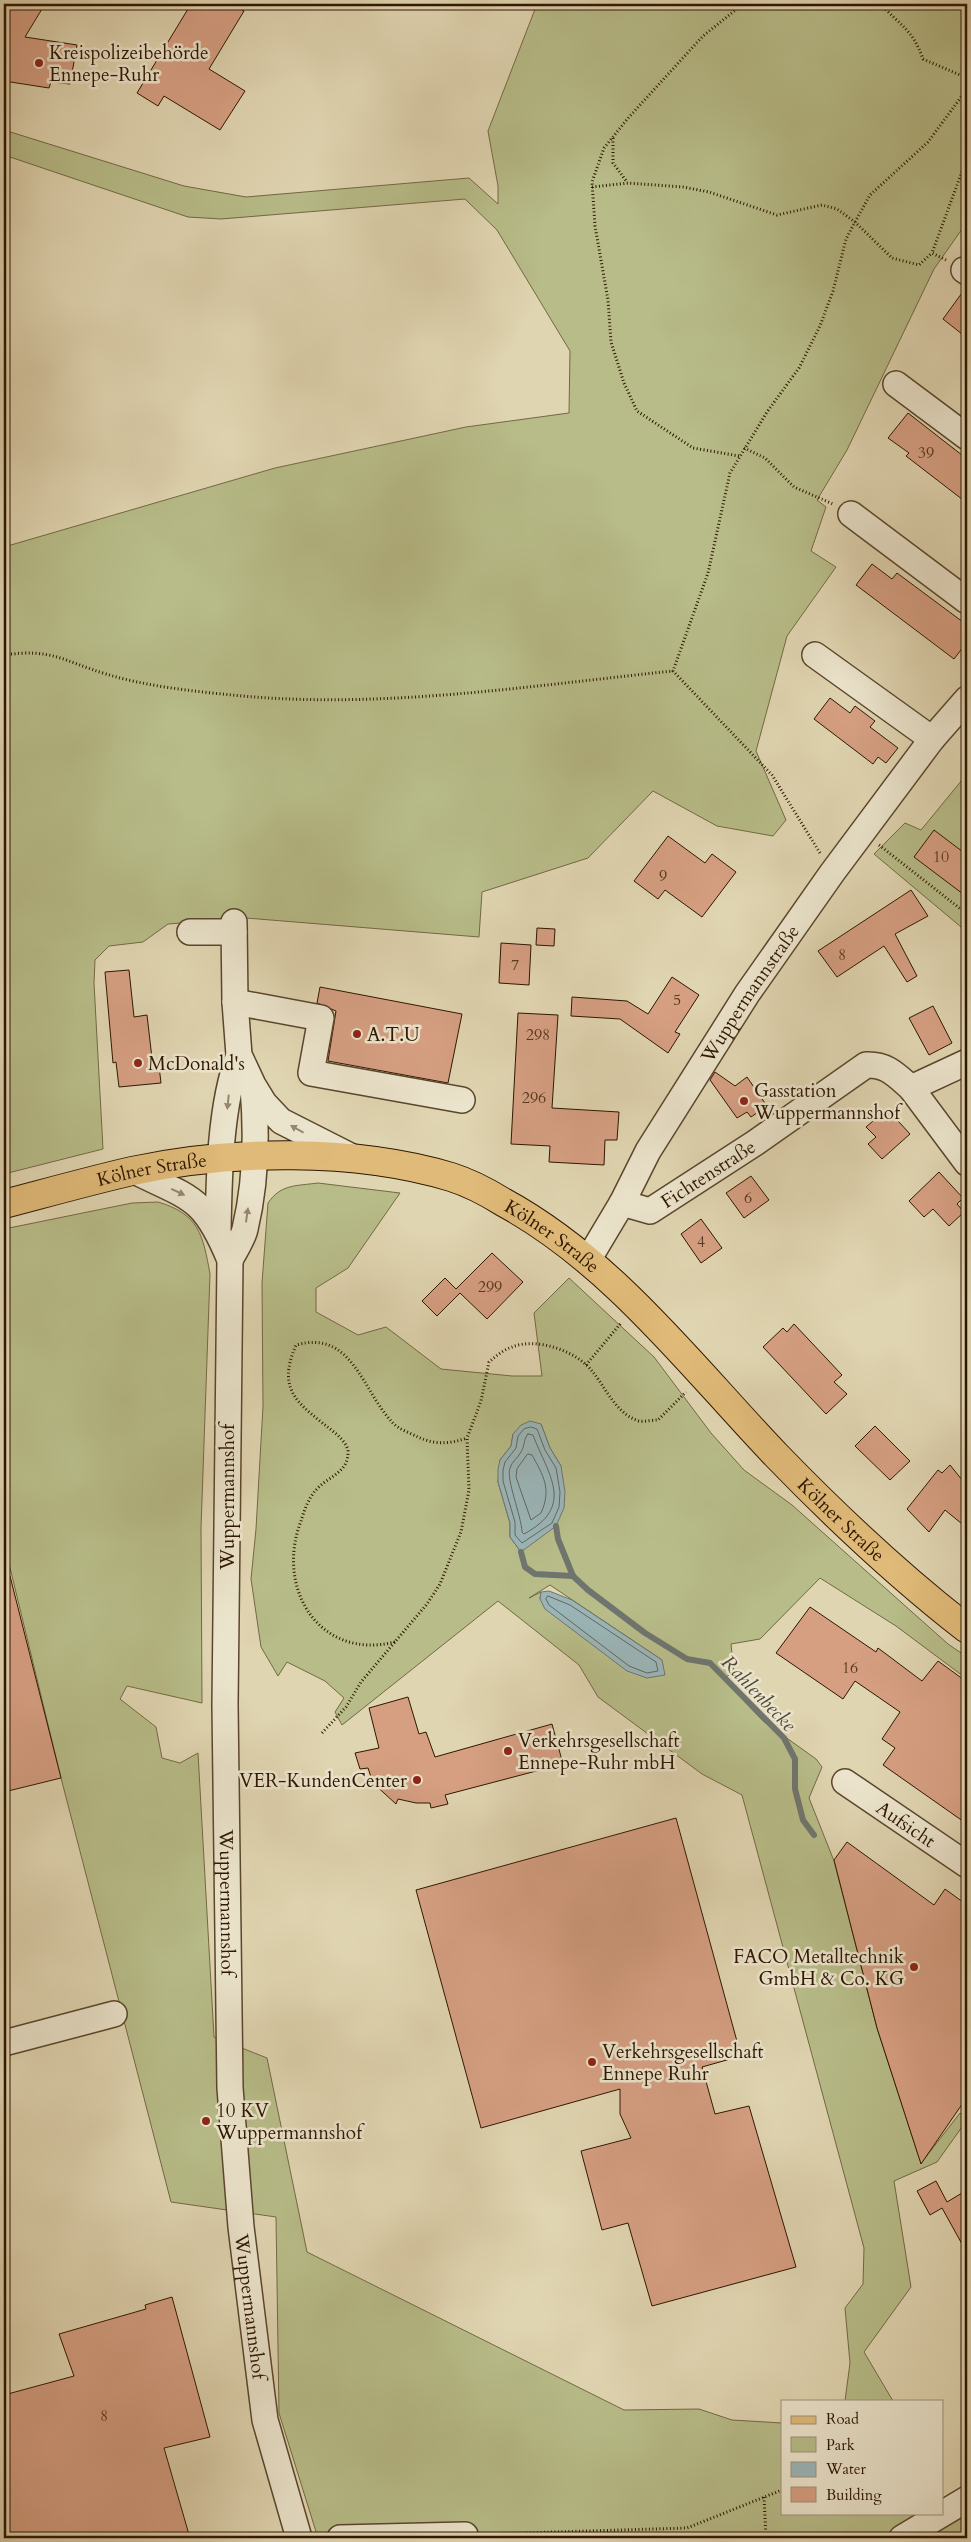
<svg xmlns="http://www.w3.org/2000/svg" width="971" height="2542" viewBox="0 0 971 2542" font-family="Cardo,serif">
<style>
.green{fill:#b7bc88;stroke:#726944;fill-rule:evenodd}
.water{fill:#9ab5b8;stroke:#6f756e}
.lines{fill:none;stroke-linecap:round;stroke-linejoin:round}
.shore{stroke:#64665c;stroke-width:1}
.stream{stroke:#6f756e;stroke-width:6}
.building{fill:#d69f82;stroke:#2e1600}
.minor-casing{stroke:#5a462c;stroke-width:28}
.major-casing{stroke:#2e1600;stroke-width:30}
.path{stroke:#2e1600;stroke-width:3;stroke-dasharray:1 2.5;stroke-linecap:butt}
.minor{stroke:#ebe4cc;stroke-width:25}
.major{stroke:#e0ba78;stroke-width:28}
.oneway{fill:#968770}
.poi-dot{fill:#8f2418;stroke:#ebe4cc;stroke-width:2}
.labels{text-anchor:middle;stroke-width:5;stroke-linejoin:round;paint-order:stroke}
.number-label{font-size:16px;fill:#583820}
.poi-label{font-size:19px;fill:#2e1600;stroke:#ebe4cc;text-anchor:start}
.street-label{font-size:19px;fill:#2e1600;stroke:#ebe4cc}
.water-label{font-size:20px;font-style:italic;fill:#4e4637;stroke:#ebe4cc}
</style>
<rect width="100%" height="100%" fill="#e0d5b1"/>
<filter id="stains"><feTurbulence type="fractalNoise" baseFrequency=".004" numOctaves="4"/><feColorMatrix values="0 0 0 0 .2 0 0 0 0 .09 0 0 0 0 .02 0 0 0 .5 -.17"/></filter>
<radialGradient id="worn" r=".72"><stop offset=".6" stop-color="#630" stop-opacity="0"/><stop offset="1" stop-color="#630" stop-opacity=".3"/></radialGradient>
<!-- green -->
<g class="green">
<polygon points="537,4 967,4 967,222 934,269 847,450 817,500 826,507 811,551 836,567 787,636 756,751 786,820 773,836 717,826 653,791 588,858 482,892 479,937 246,918 168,924 143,942 109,946 95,960 94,983 103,1149 4,1174 4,547 275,468 466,427 569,413 570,351 497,230 465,199 221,219 188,217 4,155 4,130 184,186 246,197 469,178 498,204 498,186 488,131"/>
<polygon points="967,774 967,932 874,854 905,823 921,830"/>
<path d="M 318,1183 L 400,1193 L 348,1268 L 316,1288 L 316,1312 L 358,1335 L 386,1327 L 441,1369 L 512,1376 L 542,1376 L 534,1313 L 569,1278 L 654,1357 L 711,1433 L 744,1470 L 792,1505 L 948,1644 L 967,1657 L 967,1679 L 896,1626 L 820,1578 L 760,1639 L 731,1644 L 734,1672 L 723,1679 L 763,1721 L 816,1759 L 822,1767 L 809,1798 L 834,1861 L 877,2028 L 918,2154 L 925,2158 L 960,2113 L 967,2120 L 937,2162 L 894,2181 L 911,2287 L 864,2352 L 893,2401 L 845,2401 L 850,2363 L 845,2308 L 863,2284 L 864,2248 L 742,1795 L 702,1774 L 598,1697 L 579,1665 L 498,1601 L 342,1725 L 335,1712 L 344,1698 L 325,1681 L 287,1662 L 278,1676 L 261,1647 L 251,1579 L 256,1529 L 263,1406 L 262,1283 L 268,1203 C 281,1184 296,1186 318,1183 ZM 541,1424 L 550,1448 L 561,1466 L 528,1545 L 521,1552 L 510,1537 L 510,1523 L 498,1482 L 500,1460 L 511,1446 L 513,1434 ZM 550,1585 L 662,1660 L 540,1599 L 541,1592 L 529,1598 Z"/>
<path d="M 158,1202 C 199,1214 203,1235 210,1274 L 201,1528 L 202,1703 L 127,1686 L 120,1699 L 156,1727 L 162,1758 L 180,1763 L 198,1753 L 214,2037 L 267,2058 L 307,2252 L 624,2410 L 699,2409 L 732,2420 L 782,2423 L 782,2513 L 942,2513 L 967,2506 L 967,2538 L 689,2538 L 687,2536 L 685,2538 L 318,2538 L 279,2413 L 276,2217 L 171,2202 L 61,1778 L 4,1543 L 4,1229 L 132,1203 Z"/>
</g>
<!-- water -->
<g class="water">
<polygon points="530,1421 541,1424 550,1448 561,1466 565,1492 564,1508 556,1526 521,1552 510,1537 510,1523 498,1482 498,1469 500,1460 511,1446 513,1434 521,1425"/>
<polygon points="549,1591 572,1600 662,1660 665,1675 647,1678 627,1671 545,1609 540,1599 541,1592"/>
</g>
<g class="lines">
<!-- shore -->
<g class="shore">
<polygon points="531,1427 537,1429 545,1450 556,1468 560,1492 559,1507 552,1523 522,1543 515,1535 515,1522 503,1481 503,1470 505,1462 516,1448 518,1436 524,1429"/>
<path d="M 528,1434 L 533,1435 C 548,1475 576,1506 524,1534 L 522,1532 C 521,1514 506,1480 510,1468 C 512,1461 518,1458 521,1452 C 525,1446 523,1440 528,1434 Z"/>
<path d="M 528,1454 L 532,1455 C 543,1475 552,1489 541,1513 L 531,1520 L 516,1477 L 517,1469 Z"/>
<polygon points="548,1596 570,1605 656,1662 658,1671 647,1673 629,1666 549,1605 546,1599"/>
</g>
<!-- stream -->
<g class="stream">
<polyline points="556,1526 558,1539 573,1576 588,1590 645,1633 687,1659 710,1663 784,1738 795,1759 795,1789 803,1820 814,1835"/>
<polyline points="521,1552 525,1567 535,1574 573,1576"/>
</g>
</g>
<!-- building -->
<g class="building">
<polygon points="4,4 45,4 25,37 77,45 70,84 51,82 49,88 4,81"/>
<polygon points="191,4 231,4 244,11 209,69 245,91 220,130 164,96 158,106 137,93"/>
<polygon points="967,286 967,338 943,319"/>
<polygon points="908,413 967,459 967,503 906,456 909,453 888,438"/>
<polygon points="872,564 892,579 897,573 967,625 967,642 954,659 856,585"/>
<polygon points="830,698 850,713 855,706 875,721 870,727 898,748 886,763 878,757 873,764 814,719"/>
<polygon points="934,830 967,855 967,897 914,857"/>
<polygon points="668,836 705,863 712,854 736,872 702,917 665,890 658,899 634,881"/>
<polygon points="911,890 928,916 895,934 917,976 907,982 884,946 837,977 818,951"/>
<polygon points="537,928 555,929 554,946 536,945"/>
<polygon points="501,943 531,945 529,985 499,983"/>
<polygon points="129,970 134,1017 147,1015 153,1067 159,1066 161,1083 119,1087 116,1062 113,1063 105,972"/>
<polygon points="672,977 699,995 675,1032 680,1034 668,1053 620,1019 571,1016 572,997 627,1001 648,1014"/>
<polygon points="320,987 462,1014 448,1083 328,1061 336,1011 317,1003"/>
<polygon points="933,1006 952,1043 929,1055 909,1018"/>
<polygon points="518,1013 558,1015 552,1108 619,1112 617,1140 605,1140 604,1165 549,1162 550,1146 511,1144"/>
<polygon points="715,1072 735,1086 747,1077 767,1106 751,1117 747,1112 737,1118 710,1080"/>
<polygon points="887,1109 910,1134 882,1159 868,1144 876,1137 866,1127"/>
<polygon points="939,1172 963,1198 957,1204 964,1212 949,1226 933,1209 924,1217 909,1201"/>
<polygon points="751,1176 769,1200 744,1218 726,1193"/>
<polygon points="701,1219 722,1248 701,1263 681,1234"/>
<polygon points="492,1253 523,1282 487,1319 460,1293 437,1316 422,1301 445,1278 456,1289"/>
<polygon points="794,1324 842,1375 834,1382 847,1394 826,1414 763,1347 783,1328 787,1332"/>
<polygon points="875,1426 910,1461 890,1480 855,1446"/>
<polygon points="950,1465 967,1486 967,1528 945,1510 929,1532 907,1509 938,1470 942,1473"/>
<polygon points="4,1576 10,1576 61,1778 4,1792"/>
<polygon points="810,1607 876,1652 878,1648 922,1681 938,1661 967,1682 967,1824 883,1765 895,1748 882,1739 900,1712 855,1681 843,1699 776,1653"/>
<polygon points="408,1697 419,1734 426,1732 435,1757 552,1724 563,1764 445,1795 448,1804 431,1808 430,1803 416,1803 398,1799 396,1804 373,1783 368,1768 360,1769 355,1753 379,1748 369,1708"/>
<polygon points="676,1818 741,2056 702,2067 715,2114 749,2106 796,2267 652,2306 628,2223 602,2230 581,2151 631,2138 620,2114 620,2089 481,2128 416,1890"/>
<polygon points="847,1842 934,1905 945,1889 967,1905 967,2097 921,2164 877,2028 834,1860"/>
<polygon points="936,2181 947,2202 967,2190 967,2253 942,2208 930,2215 917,2191"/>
<polygon points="172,2297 210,2437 164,2448 190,2538 4,2538 4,2395 74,2376 59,2334 146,2309 145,2305"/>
</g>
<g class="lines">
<defs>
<g id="minor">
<polyline points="964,270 967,272"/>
<polyline points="896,384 967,437"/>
<polyline points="851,514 967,601"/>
<polyline points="815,655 932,739"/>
<polyline points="234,922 235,1002 239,1055 253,1085 264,1103 281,1121 352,1157"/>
<polyline points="190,932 234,932"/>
<polyline points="235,1002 321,1018 311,1073 462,1100"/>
<polyline points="911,1088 967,1163"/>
<path id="s1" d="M 134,1171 C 192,1199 204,1197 230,1260 L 225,1705 L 230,2088 L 241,2227 L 265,2420 L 299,2538"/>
<path id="s2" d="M 622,1203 L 650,1211 L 755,1143 L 866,1065 C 887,1064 896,1075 911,1088 L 967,1062"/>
<path d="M 218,1231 C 219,1176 220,1106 239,1055"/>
<path d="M 230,1260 C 235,1250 243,1239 245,1229 C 256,1183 257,1133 253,1087"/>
<path id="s3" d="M 588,1260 L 622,1203 L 648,1151 L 747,994 L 832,873 L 932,739 L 967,699"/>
<path id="s4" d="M 845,1782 L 967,1865"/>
<polyline points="4,2043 114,2014"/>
<polyline points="340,2538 465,2535"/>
<polyline points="902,2538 967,2499"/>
</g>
<g id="major">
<path id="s5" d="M 4,1204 C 46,1193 89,1181 132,1171 C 230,1150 355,1148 451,1177 C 470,1183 487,1192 503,1202 C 613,1262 691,1366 776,1455 C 835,1516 900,1577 967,1629"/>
</g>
</defs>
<!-- minor casing -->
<use href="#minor" class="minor-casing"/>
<!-- major casing -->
<use href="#major" class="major-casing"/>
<!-- path -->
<g class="path">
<path d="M 881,4 C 900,26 912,28 923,59 L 967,78"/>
<polyline points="613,138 613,163 627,182"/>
<polyline points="592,187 628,183 683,187 709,192 777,215 822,205 837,209 855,222 892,258 919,265 932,253"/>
<polyline points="946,260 932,253 967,158"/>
<polyline points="744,448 765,458 794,487 833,504"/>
<polyline points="739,456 693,448 637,411 624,383 611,342 608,300 595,226 592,182 604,148 629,117 703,36 743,4"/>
<path d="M 4,655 C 52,648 63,661 106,674 C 145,686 191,691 232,695 C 379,710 527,686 673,671"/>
<polyline points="879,845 967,914"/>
<polyline points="820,853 772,775 673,671 708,573 730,473 767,412 799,368 820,326 833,291 846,239 855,222 870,195 928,142 967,89"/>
<polyline points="586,1365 621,1323"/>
<path d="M 395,1642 C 319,1661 275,1588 301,1521 C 304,1511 309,1497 316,1490 C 328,1476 349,1473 348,1451 C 347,1444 340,1437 335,1433 C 301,1405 275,1393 296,1345 C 352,1329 362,1390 392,1422 C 398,1429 410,1433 418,1437 C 435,1445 450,1444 467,1438"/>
<path d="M 322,1733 L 346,1707 L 361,1682 L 427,1604 L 440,1584 L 461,1532 L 469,1490 L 467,1438 L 481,1401 L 489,1362 C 496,1356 503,1350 512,1347 C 537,1337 576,1351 592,1371 C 606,1388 616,1414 639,1421 C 644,1422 652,1420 658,1420 L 686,1392"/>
<polyline points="764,2497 766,2538"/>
<polyline points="488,2534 687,2528 782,2490"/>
</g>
<!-- minor -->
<use href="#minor" class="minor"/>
<!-- major -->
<use href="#major" class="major"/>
</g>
<!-- one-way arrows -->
<defs><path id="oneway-solid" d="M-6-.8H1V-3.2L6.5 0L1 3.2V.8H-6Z" transform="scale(1.25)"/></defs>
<g class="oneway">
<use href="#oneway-solid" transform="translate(228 1102) rotate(96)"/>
<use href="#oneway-solid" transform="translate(297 1129) rotate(-151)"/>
<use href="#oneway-solid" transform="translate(178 1192) rotate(25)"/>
<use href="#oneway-solid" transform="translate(247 1215) rotate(-82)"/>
</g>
<!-- markers -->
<g class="poi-dot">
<circle cx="39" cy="63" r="5"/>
<circle cx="357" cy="1034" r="5"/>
<circle cx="138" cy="1063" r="5"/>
<circle cx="744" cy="1101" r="5"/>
<circle cx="508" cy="1751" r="5"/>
<circle cx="417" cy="1780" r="5"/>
<circle cx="914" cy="1967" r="5"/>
<circle cx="592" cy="2062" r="5"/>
<circle cx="206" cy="2121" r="5"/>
</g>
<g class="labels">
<!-- number labels -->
<g class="number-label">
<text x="926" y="458">39</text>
<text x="941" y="862">10</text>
<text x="663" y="881">9</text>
<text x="842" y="960">8</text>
<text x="515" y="970">7</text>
<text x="677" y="1005">5</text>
<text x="538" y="1040">298</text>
<text x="534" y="1103">296</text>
<text x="748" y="1203">6</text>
<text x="701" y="1247">4</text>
<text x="490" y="1292">299</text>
<text x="850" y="1673">16</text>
<text x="104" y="2421">8</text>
</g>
<!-- poi labels -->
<g class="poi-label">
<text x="49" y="59">Kreispolizeibehörde<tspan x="49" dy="22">Ennepe-Ruhr</tspan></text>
<text x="367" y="1041">A.T.U</text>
<text x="148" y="1070">McDonald's</text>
<text x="754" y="1097">Gasstation<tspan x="754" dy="22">Wuppermannshof</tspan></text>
<text x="518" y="1747">Verkehrsgesellschaft<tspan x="518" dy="22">Ennepe-Ruhr mbH</tspan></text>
<text x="407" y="1787" text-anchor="end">VER-KundenCenter</text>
<text x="904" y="1963" text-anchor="end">FACO Metalltechnik<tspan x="904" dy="22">GmbH &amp; Co. KG</tspan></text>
<text x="602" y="2058">Verkehrsgesellschaft<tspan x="602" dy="22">Ennepe Ruhr</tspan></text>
<text x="216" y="2117">10 KV<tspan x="216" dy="22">Wuppermannshof</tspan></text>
</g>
<!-- street labels -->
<g class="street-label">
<text dy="7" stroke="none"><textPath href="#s3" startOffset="312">Wuppermannstraße</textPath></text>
<text dy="7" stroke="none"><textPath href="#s5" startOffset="152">Kölner Straße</textPath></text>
<text dy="7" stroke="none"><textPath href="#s2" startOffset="98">Fichtenstraße</textPath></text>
<text dy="7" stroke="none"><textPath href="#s5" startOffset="572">Kölner Straße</textPath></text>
<text transform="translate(227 1497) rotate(-90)" y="7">Wuppermannshof</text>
<text dy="7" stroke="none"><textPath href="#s5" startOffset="978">Kölner Straße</textPath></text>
<text dy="7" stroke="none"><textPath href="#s4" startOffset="74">Aufsicht</textPath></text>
<text dy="7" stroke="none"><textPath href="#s1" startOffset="779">Wuppermannshof</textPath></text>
<text dy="7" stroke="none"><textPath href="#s1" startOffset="1184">Wuppermannshof</textPath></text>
</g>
<!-- water labels -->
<g class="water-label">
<text transform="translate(759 1693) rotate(46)" y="7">Rahlenbecke</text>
</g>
</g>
<!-- margin -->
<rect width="971" height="2542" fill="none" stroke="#e0d5b1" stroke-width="20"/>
<rect x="5" y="5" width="961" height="2532" fill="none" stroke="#2e1600" stroke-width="2.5"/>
<rect x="10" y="10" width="951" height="2522" fill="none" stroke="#2e1600"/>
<!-- legend -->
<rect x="781" y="2400" width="162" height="115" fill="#ebe4cc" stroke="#9f927a"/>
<rect x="791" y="2416" width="25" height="8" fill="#e0ba78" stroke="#9f927a"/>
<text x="826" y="2424" font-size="15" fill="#2e1600">Road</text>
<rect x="791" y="2437" width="25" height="15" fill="#b7bc88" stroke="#9f927a"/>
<text x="826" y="2450" font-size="15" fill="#2e1600">Park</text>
<rect x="791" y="2462" width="25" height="15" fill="#9ab5b8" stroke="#9f927a"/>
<text x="826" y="2474" font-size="15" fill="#2e1600">Water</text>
<rect x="791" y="2487" width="25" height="15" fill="#d69f82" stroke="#9f927a"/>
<text x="826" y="2500" font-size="15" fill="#2e1600">Building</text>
<rect width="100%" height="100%" filter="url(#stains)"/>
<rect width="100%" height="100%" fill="url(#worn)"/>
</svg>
